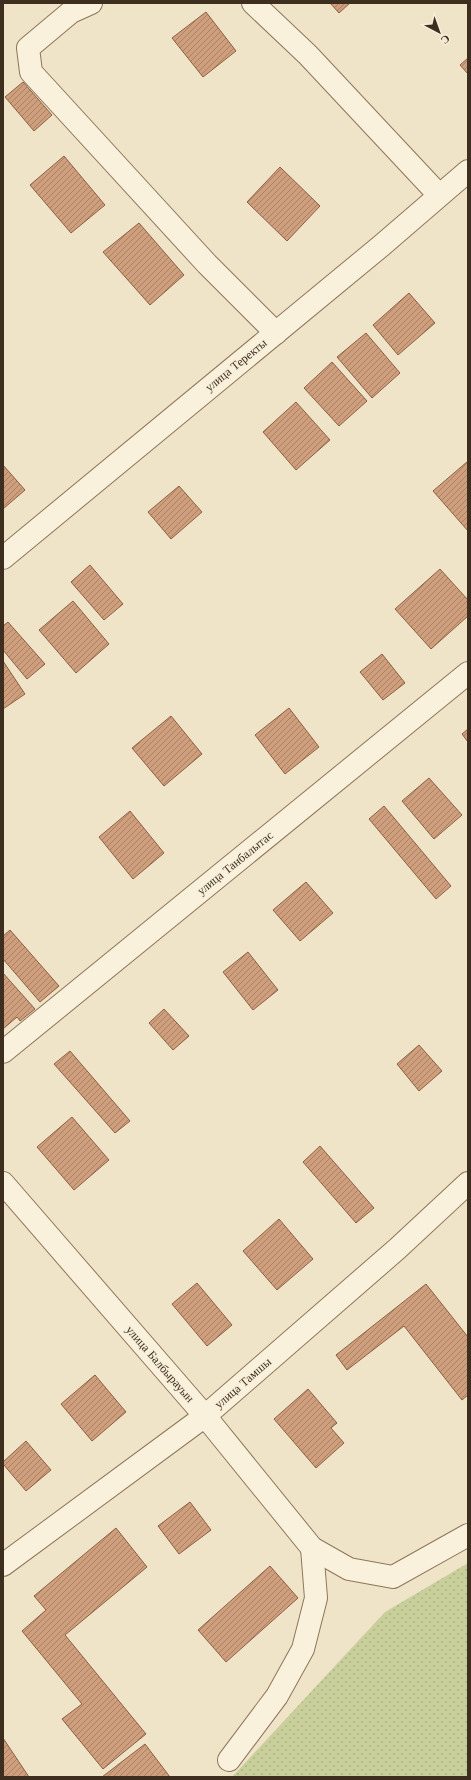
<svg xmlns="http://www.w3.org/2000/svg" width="471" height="1780" viewBox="0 0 471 1780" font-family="'Libre Baskerville',serif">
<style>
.grass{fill:url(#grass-dots)}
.building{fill:url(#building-hatch);stroke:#8d5f41}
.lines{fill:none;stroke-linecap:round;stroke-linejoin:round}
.minor-casing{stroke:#8d765c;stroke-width:24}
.minor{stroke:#faf1dc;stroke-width:22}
.labels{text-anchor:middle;stroke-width:3;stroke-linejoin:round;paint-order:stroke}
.street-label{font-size:12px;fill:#3d2e20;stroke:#f7eed8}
</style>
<defs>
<pattern id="grass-dots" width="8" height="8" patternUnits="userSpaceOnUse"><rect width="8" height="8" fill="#c9cf9b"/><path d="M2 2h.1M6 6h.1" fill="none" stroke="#aeb285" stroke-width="1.8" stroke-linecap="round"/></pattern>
<pattern id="building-hatch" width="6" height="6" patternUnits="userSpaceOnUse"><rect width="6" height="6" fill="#cf9f7d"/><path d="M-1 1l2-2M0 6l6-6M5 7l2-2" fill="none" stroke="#a98266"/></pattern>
</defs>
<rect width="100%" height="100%" fill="#f0e4c8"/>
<!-- grass -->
<polygon class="grass" points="468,1563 468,1777 232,1777 385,1612"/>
<!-- building -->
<g class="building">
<polygon points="330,3 350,3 339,13"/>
<polygon points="206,12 236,51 203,77 172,38"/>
<polygon points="468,58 468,74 460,65"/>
<polygon points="23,82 52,115 34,131 5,97"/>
<polygon points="64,156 105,205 71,233 30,185"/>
<polygon points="280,167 320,206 287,241 247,202"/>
<polygon points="139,223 184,275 150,305 103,252"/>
<polygon points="409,293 435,323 398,355 373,325"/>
<polygon points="366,333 400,373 372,398 337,357"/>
<polygon points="332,362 367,401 339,426 304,388"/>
<polygon points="296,402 330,440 296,470 263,432"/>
<polygon points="468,461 468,531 433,491"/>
<polygon points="3,465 25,490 3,509"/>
<polygon points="179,486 202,512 171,539 148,512"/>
<polygon points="90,565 123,604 104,620 71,582"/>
<polygon points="440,569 468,600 468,616 431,649 395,609"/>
<polygon points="73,601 109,644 76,673 39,630"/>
<polygon points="8,622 45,664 27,679 3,650 3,626"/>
<polygon points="382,654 405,683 383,700 360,672"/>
<polygon points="3,661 25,694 3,709"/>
<polygon points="289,708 319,747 285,774 255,735"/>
<polygon points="171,716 202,754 164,786 132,748"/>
<polygon points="468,729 468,742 462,734"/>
<polygon points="429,778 462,815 434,839 402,801"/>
<polygon points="384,806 451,886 436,899 369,819"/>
<polygon points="130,811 164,853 133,879 99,837"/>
<polygon points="306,882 333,913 300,941 273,910"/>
<polygon points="10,930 59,986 40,1002 3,959 3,936"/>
<polygon points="248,952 278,990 253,1010 223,972"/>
<polygon points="3,973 35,1009 20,1021 17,1017 3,1029"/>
<polygon points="164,1009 189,1036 173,1050 149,1023"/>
<polygon points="419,1045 442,1071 419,1091 397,1064"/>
<polygon points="70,1051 130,1121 115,1133 54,1064"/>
<polygon points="72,1117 109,1160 74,1190 37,1147"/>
<polygon points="320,1146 374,1208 356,1223 303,1162"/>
<polygon points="279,1219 313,1259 277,1290 243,1251"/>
<polygon points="197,1283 232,1325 207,1346 172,1304"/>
<polygon points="426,1284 468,1337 468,1395 462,1400 404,1326 347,1370 336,1355"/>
<polygon points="95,1375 126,1412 92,1441 61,1404"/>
<polygon points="308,1389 337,1423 331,1428 344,1443 316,1468 274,1419"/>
<polygon points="26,1441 51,1470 26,1491 3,1464 3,1462"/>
<polygon points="190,1502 211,1530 179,1554 158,1526"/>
<polygon points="116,1528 147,1567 65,1635 146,1734 103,1769 62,1719 82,1704 22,1631 46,1610 34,1596"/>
<polygon points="270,1566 298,1598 226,1662 198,1630"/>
<polygon points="3,1738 29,1777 3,1777"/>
<polygon points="145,1744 170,1777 102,1777"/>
</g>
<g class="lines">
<defs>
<g id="minor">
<polyline points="91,3 71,12 28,48 31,72 207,264 276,333"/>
<polyline points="253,3 308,55 439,195"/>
<polyline points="3,558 381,246 468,171"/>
<polyline points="3,1052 468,673"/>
<polyline points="3,1183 205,1416 312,1548 349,1569 393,1577 468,1535"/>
<polyline points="3,1565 205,1416 397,1249 468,1183"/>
<polyline points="229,1760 277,1696 303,1649 316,1598 312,1548"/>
</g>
</defs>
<!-- minor casing -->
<use href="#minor" class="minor-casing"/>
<!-- minor -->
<use href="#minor" class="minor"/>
</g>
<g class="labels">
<!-- street labels -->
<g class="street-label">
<text transform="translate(236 365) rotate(-39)" y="4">улица Теректы</text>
<text transform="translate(235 863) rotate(-39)" y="4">улица Танбалытас</text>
<text transform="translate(160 1364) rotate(49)" y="4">улица Балбырауын</text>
<text transform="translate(243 1383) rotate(-41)" y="4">улица Тамшы</text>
</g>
</g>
<!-- border -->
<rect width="471" height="1780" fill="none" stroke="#3d2e20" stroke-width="8"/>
<!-- north arrow -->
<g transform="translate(439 32) rotate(139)" stroke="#f7eed8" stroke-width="3" paint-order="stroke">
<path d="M0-3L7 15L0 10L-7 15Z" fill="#3d2e20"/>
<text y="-6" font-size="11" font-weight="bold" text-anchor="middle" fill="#3d2e20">С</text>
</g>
</svg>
